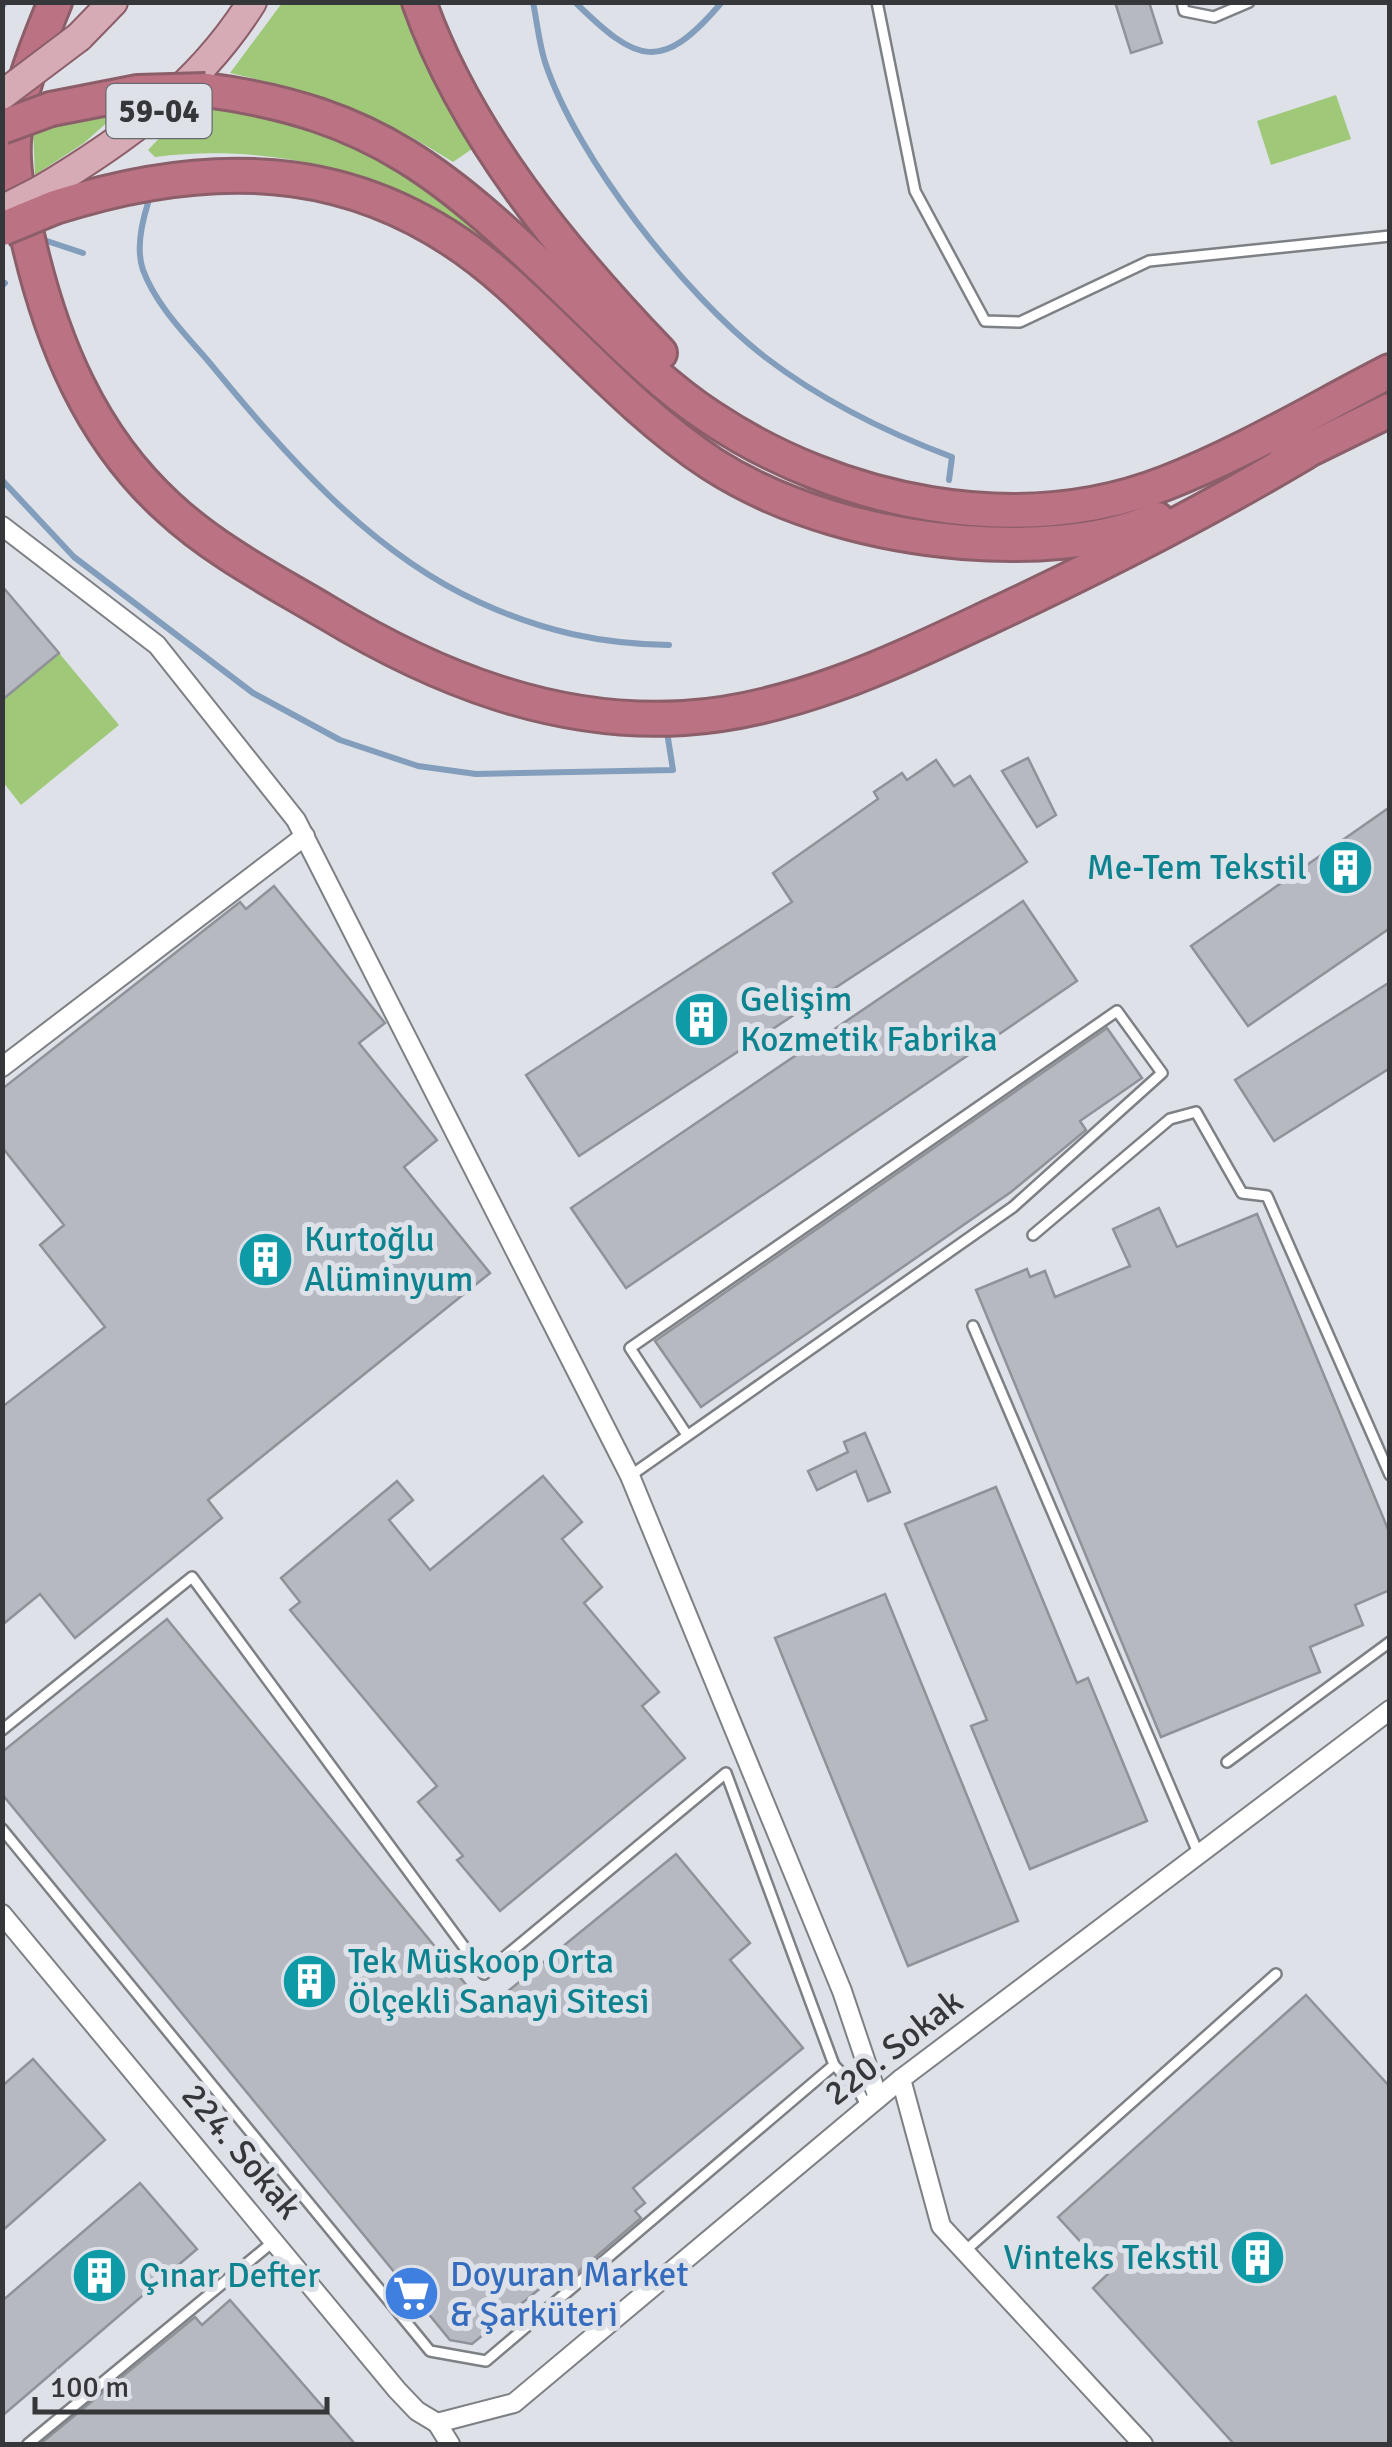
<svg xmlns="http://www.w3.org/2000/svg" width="1392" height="2447" viewBox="0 0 1392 2447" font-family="Signika,sans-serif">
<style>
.green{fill:#9fc879}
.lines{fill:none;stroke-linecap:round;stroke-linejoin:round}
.stream{stroke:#829ebc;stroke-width:6}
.building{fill:#b6b9bf;stroke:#8f9298;stroke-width:2.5}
.service-casing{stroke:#7d8085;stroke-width:14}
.minor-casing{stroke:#7d8085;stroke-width:22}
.primary-casing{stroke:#8c5e69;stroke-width:32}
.motorway-casing{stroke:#8c5e69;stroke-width:38}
.service{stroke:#fff;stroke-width:9}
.minor{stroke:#fff;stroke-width:18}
.primary{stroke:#d6abb5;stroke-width:28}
.motorway{stroke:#bb7383;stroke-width:32}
.primary-bridge-casing{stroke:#8c5e69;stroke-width:32;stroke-linecap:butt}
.motorway-bridge-casing{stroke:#8c5e69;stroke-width:38;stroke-linecap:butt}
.primary-bridge{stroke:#d6abb5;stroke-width:28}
.motorway-bridge{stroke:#bb7383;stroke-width:32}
.labels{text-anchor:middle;stroke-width:10;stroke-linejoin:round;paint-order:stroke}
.shield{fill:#dee1e8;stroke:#686a6e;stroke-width:2.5}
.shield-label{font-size:32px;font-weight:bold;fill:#36373a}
.culture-label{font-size:35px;fill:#0d838f;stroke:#dee1e8;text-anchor:start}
.street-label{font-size:35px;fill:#36373a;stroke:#dee1e8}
.shop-label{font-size:35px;fill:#366cbe;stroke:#dee1e8;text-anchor:start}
</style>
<rect width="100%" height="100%" fill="#dee1e8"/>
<!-- green -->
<g class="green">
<path d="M 282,3 L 403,3 L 475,147 L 453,162 C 373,111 322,94 230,73 Z"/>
<polygon points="1336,95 1351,139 1271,165 1257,121"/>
<path d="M 192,104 C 268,113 339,131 405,171 C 436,189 463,216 491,238 C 470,240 434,206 412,196 C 332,160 241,146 155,157 L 148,150 Z"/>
<polygon points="120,111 84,143 35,175 33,129"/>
<polygon points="59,653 119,725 21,805 3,782 3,700"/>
</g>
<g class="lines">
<!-- stream -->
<g class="stream">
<path d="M 533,2 C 537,22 539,43 545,62 C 577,159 685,295 765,357 C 821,400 888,433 952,457 L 949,480"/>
<path d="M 575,2 C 637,63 661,74 722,2"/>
<polyline points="2,7 5,2"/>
<path d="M 148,203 C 142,222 136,250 143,270 C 156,305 185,334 209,362 C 284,453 369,552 479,602 C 542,631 600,644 669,645"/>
<polyline points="41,239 83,253"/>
<polyline points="2,286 5,283"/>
<polyline points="2,480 74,557 253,693 340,740 418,766 476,774 673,770 667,732"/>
</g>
</g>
<!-- building -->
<g class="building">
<polygon points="1115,2 1149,2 1162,43 1131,53"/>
<polygon points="2,586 59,653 2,700"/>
<polygon points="1028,758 1056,815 1037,827 1002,771"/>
<polygon points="936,760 954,786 970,776 1027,862 579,1156 526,1075 792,902 773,873 878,799 874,792 902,773 907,780"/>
<polygon points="1390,807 1390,928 1248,1026 1191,946"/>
<polygon points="274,886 385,1023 359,1043 437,1140 404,1167 490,1273 208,1500 222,1518 75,1638 40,1594 2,1625 2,1407 105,1327 40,1245 64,1225 2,1147 2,1089 240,902 246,909"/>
<polygon points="1023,901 1077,981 626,1288 571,1208"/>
<polygon points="1390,982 1390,1068 1274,1141 1235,1080"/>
<polygon points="1107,1028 1142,1078 1080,1121 1086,1130 1011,1192 701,1407 655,1341"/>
<polygon points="1159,1208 1177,1247 1257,1214 1390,1534 1390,1590 1355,1605 1363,1625 1310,1647 1320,1672 1161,1737 976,1290 1027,1269 1030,1277 1045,1271 1055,1297 1130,1266 1113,1229"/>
<polygon points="865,1433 890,1492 868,1501 856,1471 817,1490 808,1471 848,1452 844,1442"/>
<polygon points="543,1476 582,1522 562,1539 602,1587 584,1603 659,1692 642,1706 685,1758 500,1911 457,1860 463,1856 418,1802 437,1786 290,1610 300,1602 281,1578 397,1481 413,1500 389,1520 430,1570"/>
<polygon points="996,1487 1077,1683 1088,1678 1147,1821 1030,1869 971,1726 987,1720 905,1524"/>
<polygon points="885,1594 1018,1921 908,1966 775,1638"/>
<polygon points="167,1619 486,2009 676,1854 750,1943 730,1960 803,2048 633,2188 645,2203 635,2211 641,2218 571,2278 564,2269 472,2344 450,2340 2,1794 2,1752"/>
<polygon points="1306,1995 1390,2087 1390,2444 1234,2444 1093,2288 1109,2273 1058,2217"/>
<polygon points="33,2059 105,2140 2,2231 2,2086"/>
<polygon points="140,2183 197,2249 2,2416 2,2301"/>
<polygon points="230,2300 355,2444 40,2444 195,2317 202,2325"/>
</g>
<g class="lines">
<defs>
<g id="service">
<polyline points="877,2 915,191 985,321 1020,322 1149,261 1390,236"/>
<polyline points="1182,2 1184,11 1214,17 1249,2"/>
<polyline points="1033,1235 1170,1119 1196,1112 1242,1193 1267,1196 1390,1475"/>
<polyline points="973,1326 1199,1855"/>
<polyline points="630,1476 1013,1207 1162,1073 1117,1011 630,1348 687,1435"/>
<polyline points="2,1730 192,1577 484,1974 726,1773 834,2065 486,2361 430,2351 2,1829"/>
<polyline points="1227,1762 1390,1642"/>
<polyline points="834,2065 859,2091 867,2108"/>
<polyline points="965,2251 1276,1974"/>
<polyline points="28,2444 274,2241"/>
</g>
<g id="minor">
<polyline points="2,526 157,645 296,820 630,1476 842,1991 878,2098"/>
<polyline points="2,1067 305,836"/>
<polyline points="2,1914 397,2390 417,2411 437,2423"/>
<polyline points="901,2079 941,2226 1143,2444"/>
<polyline points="437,2423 514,2403 901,2079 1390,1710"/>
<polyline points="437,2423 450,2444"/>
</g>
<g id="primary">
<polyline points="79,37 113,2"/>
<path d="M 39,191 C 123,141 199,87 252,2"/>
</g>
<g id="motorway">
<path d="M 55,2 C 37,46 17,94 14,141 C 12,173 21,208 28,239 C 51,340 90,436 168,507 C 214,550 272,580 326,612 C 435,678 555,726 684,718 C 794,711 894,662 992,616 C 1099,566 1203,513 1304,453"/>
<path d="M 419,2 C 466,135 564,253 660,353"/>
<path d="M 206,90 C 378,113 448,177 568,292 C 613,335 658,383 710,417 C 839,503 1017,541 1166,483 C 1243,453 1316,409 1390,371"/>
<polyline points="51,109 138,92"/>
<path d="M 55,207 C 221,154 373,161 508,283 C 576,344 636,414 712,464 C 785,511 878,535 963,542 C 1025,547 1100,544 1157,519"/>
<polyline points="1284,462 1390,410"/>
</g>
</defs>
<!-- service casing -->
<use href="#service" class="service-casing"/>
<!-- minor casing -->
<use href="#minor" class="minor-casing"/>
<!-- primary casing -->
<use href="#primary" class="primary-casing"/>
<!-- motorway casing -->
<use href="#motorway" class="motorway-casing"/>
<!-- service -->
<use href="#service" class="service"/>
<!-- minor -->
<use href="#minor" class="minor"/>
<!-- primary -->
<use href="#primary" class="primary"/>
<!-- motorway -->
<use href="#motorway" class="motorway"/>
<defs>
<g id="primary-bridge">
<polyline points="2,95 79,37"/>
<polyline points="2,210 39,191"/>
</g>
<g id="motorway-bridge">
<polyline points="138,92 206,90"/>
<polyline points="2,127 51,109"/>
<polyline points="2,229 55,207"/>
</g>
</defs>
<!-- primary-bridge casing -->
<use href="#primary-bridge" class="primary-bridge-casing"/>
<!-- motorway-bridge casing -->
<use href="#motorway-bridge" class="motorway-bridge-casing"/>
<!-- primary-bridge -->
<use href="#primary-bridge" class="primary-bridge"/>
<!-- motorway-bridge -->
<use href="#motorway-bridge" class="motorway-bridge"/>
</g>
<!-- icons -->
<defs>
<symbol id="building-disc" viewBox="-11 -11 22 22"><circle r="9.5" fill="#0f9aa8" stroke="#dee1e8"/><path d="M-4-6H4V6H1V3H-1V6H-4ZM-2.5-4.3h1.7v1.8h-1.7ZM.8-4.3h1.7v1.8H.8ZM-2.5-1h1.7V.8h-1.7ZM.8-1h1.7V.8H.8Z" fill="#fff"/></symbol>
<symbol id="supermarket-disc" viewBox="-11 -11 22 22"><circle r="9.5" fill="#3f7fe0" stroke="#dee1e8"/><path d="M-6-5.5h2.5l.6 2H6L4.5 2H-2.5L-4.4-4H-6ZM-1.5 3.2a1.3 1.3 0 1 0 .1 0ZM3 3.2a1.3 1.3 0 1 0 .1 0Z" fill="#fff"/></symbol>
</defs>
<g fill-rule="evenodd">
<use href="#building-disc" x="1314" y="836" width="63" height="63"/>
<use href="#building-disc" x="670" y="988" width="63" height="63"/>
<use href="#building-disc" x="234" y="1228" width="63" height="63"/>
<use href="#building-disc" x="278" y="1950" width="63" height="63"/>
<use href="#building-disc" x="1226" y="2226" width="63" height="63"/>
<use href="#building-disc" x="68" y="2244" width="63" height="63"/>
<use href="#supermarket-disc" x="380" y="2262" width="63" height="63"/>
</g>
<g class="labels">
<!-- shield labels -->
<rect class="shield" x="106.5" y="84" width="105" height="54" rx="8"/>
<g class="shield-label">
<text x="159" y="122">59-04</text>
</g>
<!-- culture labels -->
<g class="culture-label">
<text x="1307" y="879" text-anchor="end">Me-Tem Tekstil</text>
<text x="740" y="1011">Gelişim<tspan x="740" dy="40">Kozmetik Fabrika</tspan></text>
<text x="304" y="1251">Kurtoğlu<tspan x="304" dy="40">Alüminyum</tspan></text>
<text x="348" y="1973">Tek Müskoop Orta<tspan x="348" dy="40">Ölçekli Sanayi Sitesi</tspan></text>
<text x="1219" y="2269" text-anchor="end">Vinteks Tekstil</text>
<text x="139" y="2287">Çınar Defter</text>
</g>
<!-- street labels -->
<g class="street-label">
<text transform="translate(893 2047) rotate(-38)" y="12">220. Sokak</text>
<text transform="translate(242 2151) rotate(50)" y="12">224. Sokak</text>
</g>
<!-- shop labels -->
<g class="shop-label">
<text x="450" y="2286">Doyuran Market<tspan x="450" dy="40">&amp; Şarküteri</tspan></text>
</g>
</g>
<!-- border -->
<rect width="1392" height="2447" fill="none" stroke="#36373a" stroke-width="10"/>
<!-- scale -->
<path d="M35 2397v15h292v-15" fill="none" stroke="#36373a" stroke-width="5"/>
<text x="50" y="2397" font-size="30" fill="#36373a" stroke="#dee1e8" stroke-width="8" paint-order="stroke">100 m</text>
</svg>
